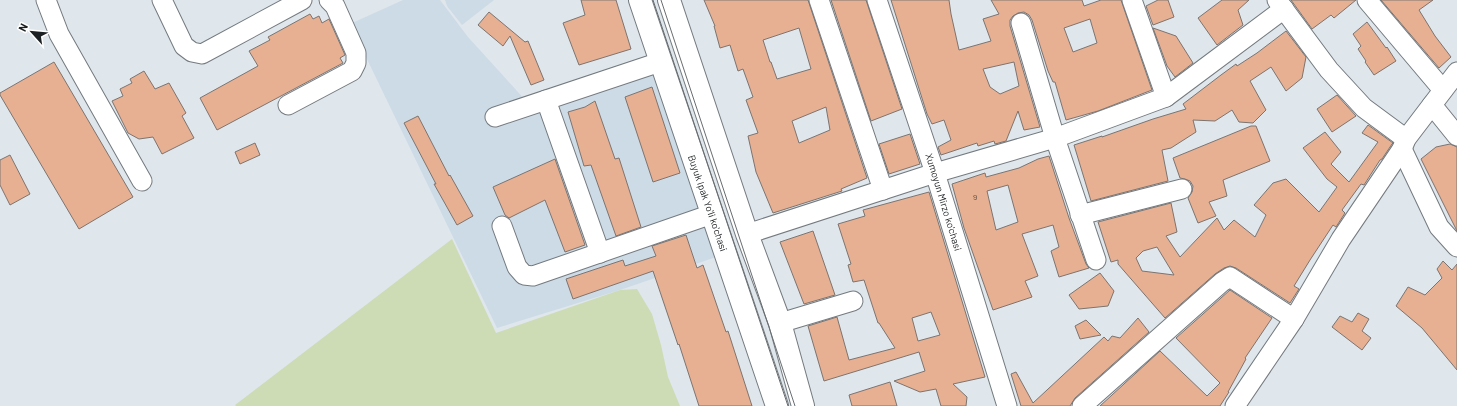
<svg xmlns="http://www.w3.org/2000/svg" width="1457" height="406" viewBox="0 0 1457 406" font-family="Barlow,sans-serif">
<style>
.built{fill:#cddbe6}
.green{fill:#cddcb5}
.building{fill:#e8b092;stroke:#7c7470;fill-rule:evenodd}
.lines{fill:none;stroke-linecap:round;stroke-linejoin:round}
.minor-casing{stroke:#737a7f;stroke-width:21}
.major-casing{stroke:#737a7f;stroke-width:24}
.minor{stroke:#fff;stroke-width:19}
.major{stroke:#fff;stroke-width:22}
.tram{stroke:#686d70;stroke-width:1}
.labels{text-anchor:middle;stroke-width:4;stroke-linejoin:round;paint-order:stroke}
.number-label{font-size:8px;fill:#50443e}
.street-label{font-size:10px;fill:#1d2022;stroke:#fff}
</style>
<rect width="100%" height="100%" fill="#dfe6ec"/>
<!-- built -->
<g class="built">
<polygon points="403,0 440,0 468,37 527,102 650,67 716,257 620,290 497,328 350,24"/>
<polygon points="445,0 494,0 462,25 447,6"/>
</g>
<!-- green -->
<polygon class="green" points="452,239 496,333 620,290 637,289 652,314 661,345 668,377 680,406 236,406 235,405"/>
<!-- building -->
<g class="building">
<polygon points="581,0 616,0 631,49 579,65 563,23 585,15"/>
<path d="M 704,0 L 808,0 L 867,178 L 841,189 L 842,191 L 773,213 L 756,172 L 748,136 L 758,133 L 746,100 L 753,97 L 743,69 L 738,71 L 730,45 L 720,48 L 714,26 L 715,26 ZM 799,28 L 811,69 L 777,79 L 771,62 L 770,62 L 763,40 ZM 826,107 L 830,130 L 799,143 L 792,121 Z"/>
<polygon points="831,0 866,0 902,109 871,121"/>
<path d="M 891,0 L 949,0 L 951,14 L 959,50 L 991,41 L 983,19 L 999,14 L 991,0 L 1082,0 L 1084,6 L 1101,0 L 1121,0 L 1152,90 L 1098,111 L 1066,120 L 1055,82 L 1053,82 L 1048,71 L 1032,20 L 1029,15 L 1024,12 L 1018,13 L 1013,16 L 1010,20 L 1010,26 L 1040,127 L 1024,130 L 1018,111 L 1006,141 L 995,144 L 994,141 L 978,146 L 977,143 L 941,155 L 938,147 L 951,140 L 944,120 L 932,124 L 927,114 ZM 1090,19 L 1097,43 L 1073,52 L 1064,28 ZM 1014,62 L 1019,86 L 1000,94 L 990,87 L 983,69 Z"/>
<polygon points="1158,0 1168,0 1174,17 1153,25 1146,6"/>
<polygon points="1222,0 1249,0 1238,10 1243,25 1217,45 1198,18"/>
<polygon points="1291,0 1356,0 1334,18 1331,15 1312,29"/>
<polygon points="1381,0 1433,0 1419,10 1435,36 1451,57 1439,68"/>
<polygon points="489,12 525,42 528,41 544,80 531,85 510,36 503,46 478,25"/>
<polygon points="310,14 313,19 319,16 322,23 329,19 345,55 340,58 343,63 217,130 200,98 258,66 249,51 270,40 268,37"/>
<polygon points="1367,22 1386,48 1387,47 1396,61 1374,75 1365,62 1366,61 1358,49 1361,46 1353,34"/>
<polygon points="1153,28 1176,36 1193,63 1175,77 1167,66"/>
<polygon points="1286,31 1306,57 1302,78 1286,91 1271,67 1250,81 1266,110 1253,123 1239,122 1232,110 1215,121 1193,120 1196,132 1171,148 1162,150 1168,181 1091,201 1074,145 1102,136 1102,137 1153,119 1186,109 1183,104 1221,75 1236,64 1237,66 1257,53"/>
<polygon points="54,62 133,197 79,229 0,95 0,93"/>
<polygon points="144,71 155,89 169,83 186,113 182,116 194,138 162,154 153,137 139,139 128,133 112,101 123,96 120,89 132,83 130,79"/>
<polygon points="652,87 680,173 653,182 625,97"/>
<polygon points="1337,95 1356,116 1332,132 1317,109"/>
<polygon points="595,101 615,159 619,158 641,227 616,236 591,165 584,166 568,112 585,107"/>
<polygon points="418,116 449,176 450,175 473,216 457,225 434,184 436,184 404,123"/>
<path d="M 1368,125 L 1393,143 L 1392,144 L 1382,159 L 1380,160 L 1364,185 L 1361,184 L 1342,210 L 1345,213 L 1336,227 L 1333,225 L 1310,260 L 1294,286 L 1299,289 L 1290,303 L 1236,268 L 1230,266 L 1224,268 L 1215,274 L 1165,318 L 1118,264 L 1118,260 L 1111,262 L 1098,222 L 1171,203 L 1177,232 L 1166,236 L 1180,257 L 1217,218 L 1224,230 L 1234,220 L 1255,237 L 1266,215 L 1254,205 L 1273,183 L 1286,179 L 1319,212 L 1337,187 L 1327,179 L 1303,148 L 1325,132 L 1341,152 L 1331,164 L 1349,182 L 1378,142 L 1362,133 ZM 1157,247 L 1174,275 L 1142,271 L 1136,258 L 1143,251 Z"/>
<polygon points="1251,126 1256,126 1270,161 1223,180 1227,196 1209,202 1216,216 1198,223 1188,198 1192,192 1193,186 1190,181 1185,179 1180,178 1173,158"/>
<polygon points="910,134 920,164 889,174 879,144"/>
<polygon points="255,143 260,155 240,164 235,152"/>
<polygon points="1450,144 1457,147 1457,231 1421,159 1436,147"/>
<polygon points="10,155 30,194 10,205 0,185 0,160"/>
<path d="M 1049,156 L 1069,218 L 1086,264 L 1089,268 L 1059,277 L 1051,251 L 1059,247 L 1053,225 L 1022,234 L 1038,276 L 1025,281 L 1032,297 L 993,310 L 964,228 L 952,184 L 985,173 L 986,177 L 1019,168 L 1038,159 ZM 1008,185 L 1018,222 L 996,230 L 987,191 Z"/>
<polygon points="555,159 585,245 565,252 545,200 509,218 505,215 493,187"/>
<path d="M 929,192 L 985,377 L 953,384 L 967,397 L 966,406 L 941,406 L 936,389 L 920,392 L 894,381 L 925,371 L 919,352 L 824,381 L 808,326 L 837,317 L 849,360 L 895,348 L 879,323 L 878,323 L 864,280 L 853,282 L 848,265 L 851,264 L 838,224 L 865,216 L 863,210 ZM 931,312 L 940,335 L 918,341 L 912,318 Z"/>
<polygon points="813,231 835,295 804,304 780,242"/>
<polygon points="686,235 697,268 703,265 726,332 728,331 752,406 699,406 679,344 678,345 653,271 573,299 566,279 623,260 625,266 656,256 652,246"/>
<polygon points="1443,261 1452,270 1457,264 1457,370 1422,328 1396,306 1408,287 1425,295 1442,278 1437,269"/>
<polygon points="1100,273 1114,291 1108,306 1079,309 1069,295"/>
<polygon points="1230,290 1272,318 1245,358 1246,359 1228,392 1229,392 1220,406 1100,406 1160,351 1207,396 1220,383 1176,338"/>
<polygon points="1358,313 1369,319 1362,331 1371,338 1362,350 1332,327 1340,316 1352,322"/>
<polygon points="1138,318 1149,332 1075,398 1070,406 1021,406 1011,374 1016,372 1033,403 1104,337 1108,341 1112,336 1120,338"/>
<polygon points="1086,320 1101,335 1080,339 1075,326"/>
<polygon points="890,382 897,406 852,406 849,395"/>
</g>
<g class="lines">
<defs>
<g id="minor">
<polyline points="46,0 59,34 142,181"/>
<polyline points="162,0 184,46 192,52 202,54 302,0"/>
<polyline points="819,0 883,190"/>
<polyline points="877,0 935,173 1007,406"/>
<polyline points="1132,0 1166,97"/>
<polyline points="1277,0 1329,70 1364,108 1406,139"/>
<polyline points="1367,0 1443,90"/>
<polyline points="1021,23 1055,138 1096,260"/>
<polyline points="546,100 600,253"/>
<polyline points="288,105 352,71 356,63 356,53 335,6 329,0"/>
<polyline points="1432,105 1457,136"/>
<polyline points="495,117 660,62"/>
<polyline points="1402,149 1439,227 1457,247"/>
<polyline points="1080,215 1182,189"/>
<polyline points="502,226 517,267 524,275 533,276 712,214"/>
<polyline points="747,234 935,173 1055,138 1166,97 1284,9"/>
<polyline points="780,323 853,301"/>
<polyline points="1082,406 1222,282 1230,277 1294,319"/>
<polyline points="1235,406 1294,319 1341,239 1402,149 1406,139 1457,72"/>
</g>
<g id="major">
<polyline points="640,0 777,406"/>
<polyline points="669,0 747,234 780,323 803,406"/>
</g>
</defs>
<!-- minor casing -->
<use href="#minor" class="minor-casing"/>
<!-- major casing -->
<use href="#major" class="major-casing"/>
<!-- minor -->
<use href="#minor" class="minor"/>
<!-- major -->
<use href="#major" class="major"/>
<!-- tram -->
<g class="tram">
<polyline points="653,0 788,406"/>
<polyline points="661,0 795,406"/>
</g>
</g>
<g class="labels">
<!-- number labels -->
<g class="number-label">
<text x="975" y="200">9</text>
</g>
<!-- street labels -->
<g class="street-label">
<text transform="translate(944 202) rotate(73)" y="4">Xumoyun Mirzo ko'chasi</text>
<text transform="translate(708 203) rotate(71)" y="4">Buyuk Ipak Yo'li ko'chasi</text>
</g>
</g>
<!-- north arrow -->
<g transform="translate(32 32) rotate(297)" stroke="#ffffff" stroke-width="3" paint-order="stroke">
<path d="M0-3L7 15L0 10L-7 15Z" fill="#1d2022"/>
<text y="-6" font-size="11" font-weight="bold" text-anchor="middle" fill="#1d2022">N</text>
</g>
</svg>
